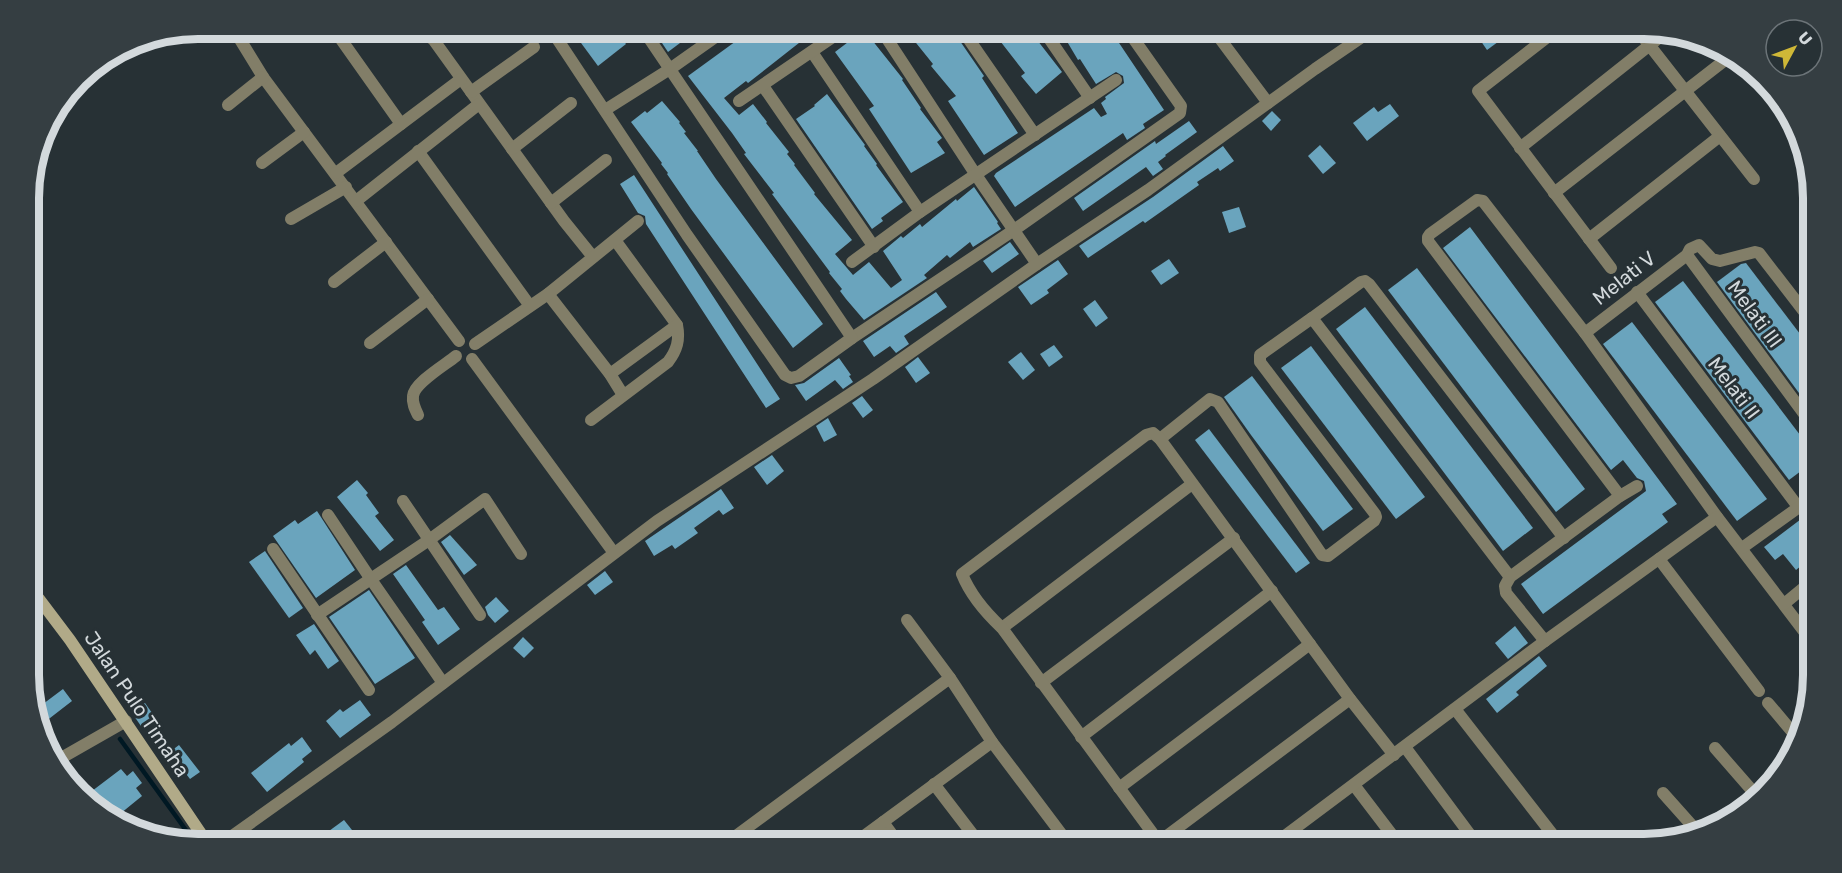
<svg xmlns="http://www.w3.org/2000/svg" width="1842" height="873" viewBox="0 0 1842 873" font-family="Rubik,sans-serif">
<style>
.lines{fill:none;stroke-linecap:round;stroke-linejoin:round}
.stream{stroke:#001823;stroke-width:4.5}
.building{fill:#6aa4bd}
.street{stroke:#827e68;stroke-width:12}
.secondary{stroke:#b1aa88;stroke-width:12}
.labels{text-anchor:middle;stroke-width:6;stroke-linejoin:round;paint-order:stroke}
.street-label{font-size:20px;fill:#d3d9dc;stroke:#273135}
.rim{fill:none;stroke:#d3d9dc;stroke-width:8}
</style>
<rect width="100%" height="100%" fill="#273135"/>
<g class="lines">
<!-- stream -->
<polyline class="stream" points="120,739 196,844"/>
</g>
<!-- building -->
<g class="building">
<polygon points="570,28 614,28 626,44 598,66"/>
<polygon points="652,28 700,28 668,52"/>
<polygon points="754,28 818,28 748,83 746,81 724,98 739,115 753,104 767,122 766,123 789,152 787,154 795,164 794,165 815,193 814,194 852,240 835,254 853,275 869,262 891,288 902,280 883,251 901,236 903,238 920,224 922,227 956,199 957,201 974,187 998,222 997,223 1001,229 973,247 970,242 950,258 947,255 924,275 927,278 864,320 846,299 840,291 842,289 829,273 830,272 772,194 774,193 744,154 746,153 732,133 688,76"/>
<polygon points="904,28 951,28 984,76 982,78 1018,133 984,155 948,101 956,96 931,66 933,64"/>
<polygon points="990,28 1034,28 1036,34 1034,36 1062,72 1036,94 1021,76 1025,73"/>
<polygon points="1059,28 1109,28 1164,110 1143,124 1145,128 1127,140 1123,133 1015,207 994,176 996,173 1094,108 1101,117 1107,114 1101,103 1106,99 1105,97 1124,83 1123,76 1116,72 1096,84 1080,59 1078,60"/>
<polygon points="1472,28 1495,28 1502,39 1487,50"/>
<polygon points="864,30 903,79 902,80 921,108 920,109 942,138 937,142 945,153 911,173 869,109 874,106 835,52"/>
<polygon points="827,94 862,141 865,145 864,146 877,164 876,165 903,202 881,218 883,221 872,229 796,119 815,106 814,105"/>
<polygon points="662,101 680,122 679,123 686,132 684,133 698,151 697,151 716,179 823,324 793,348 691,209 667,174 668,173 661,164 662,163 631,122 645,111 647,113"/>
<polygon points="1390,104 1399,116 1367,141 1353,123 1374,107 1378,112"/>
<polygon points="1272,111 1281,120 1271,131 1262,121"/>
<polygon points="1189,121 1197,132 1165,155 1166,156 1158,162 1163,169 1153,176 1146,167 1083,211 1074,198 1155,141 1156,144"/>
<polygon points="1320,145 1336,163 1323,174 1308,156"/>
<polygon points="1223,146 1234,161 1220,171 1218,168 1197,182 1199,185 1145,223 1143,221 1088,258 1079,246 1153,197"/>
<polygon points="634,175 780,399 766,408 646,224 645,216 638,213 620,184"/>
<polygon points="1239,207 1246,227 1229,233 1222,212"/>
<polygon points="1470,227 1677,504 1662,514 1668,522 1543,614 1521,584 1646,491 1644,481 1637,478 1623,460 1611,470 1443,248"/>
<polygon points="1010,242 1019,254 992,273 983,261"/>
<polygon points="1169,259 1179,273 1161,285 1151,271"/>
<polygon points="1058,260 1068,274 1047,290 1049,293 1031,305 1018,287"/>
<polygon points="1746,263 1813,351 1813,412 1717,282 1741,264"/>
<polygon points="1417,268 1585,489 1556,512 1388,290"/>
<polygon points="1683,281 1813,452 1813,462 1789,480 1655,302"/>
<polygon points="936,292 947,307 904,336 909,344 896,353 890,346 874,357 863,341"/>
<polygon points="1095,300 1108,318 1096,327 1083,309"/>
<polygon points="1365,307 1533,528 1503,551 1336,329"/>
<polygon points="1632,322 1767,499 1737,521 1603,344"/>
<polygon points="1054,345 1063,357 1049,367 1040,354"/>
<polygon points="1311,346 1425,497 1396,519 1281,368"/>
<polygon points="1021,352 1035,370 1023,380 1008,362"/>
<polygon points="918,357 930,373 916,383 905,367"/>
<polygon points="839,358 851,375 849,376 853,382 843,389 835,380 806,401 795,385 804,383"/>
<polygon points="1252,376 1353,509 1323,531 1251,435 1224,397"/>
<polygon points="862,396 873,410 863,418 852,403"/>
<polygon points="828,418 837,435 824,442 816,426"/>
<polygon points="1209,429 1310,563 1296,573 1195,440"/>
<polygon points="772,455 784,471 767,485 754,467"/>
<polygon points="357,480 368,493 366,495 379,513 375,516 394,540 380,551 337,497"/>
<polygon points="721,489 734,508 723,515 719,510 694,528 698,533 675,549 672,545 654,556 645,541"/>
<polygon points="1813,510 1813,556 1796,570 1783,554 1775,560 1764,547"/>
<polygon points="317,511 355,570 316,598 273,536 295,520 298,524"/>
<polygon points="450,535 477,565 464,575 441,542"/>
<polygon points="265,551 303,608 289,618 249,562"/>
<polygon points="406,565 438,610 444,607 460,629 438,645 422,622 425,620 393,574"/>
<polygon points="605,571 613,582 595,595 587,585"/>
<polygon points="369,590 415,658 375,684 329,617"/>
<polygon points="496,597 509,611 495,623 488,615 485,607"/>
<polygon points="314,624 339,661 328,669 315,650 310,655 296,635"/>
<polygon points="1515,626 1528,643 1508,659 1495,643"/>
<polygon points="523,637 534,648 524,658 513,648"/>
<polygon points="1539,656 1547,666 1516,692 1519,695 1497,713 1486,699"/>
<polygon points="30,687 43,704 63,689 72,701 41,725 30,697"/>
<polygon points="360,700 371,715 340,738 326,721 340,709 343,712"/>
<polygon points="145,703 157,720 143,729 132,713"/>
<polygon points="302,737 312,751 302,759 304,762 267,792 251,773 289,743 291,746"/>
<polygon points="179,745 200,772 190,779 180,766 173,771 163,757"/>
<polygon points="121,769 127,776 133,771 142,783 136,788 142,796 115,818 108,812 92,791"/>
<polygon points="344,820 356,835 344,844 339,844 329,831"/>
</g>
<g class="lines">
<!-- street -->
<g class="street">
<polyline points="233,28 263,77 459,341"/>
<polyline points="333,28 401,124"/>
<polyline points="425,28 564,221 593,257"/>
<polyline points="550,28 687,235 785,375 791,378 799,376 852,338 1014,230 1180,113 1181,106 1126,28"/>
<polyline points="642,28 852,338"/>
<polyline points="880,28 976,175 1037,264"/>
<polyline points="961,28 1035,135"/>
<polyline points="1042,28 1090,98"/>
<polyline points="1212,28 1268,103"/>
<polyline points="1559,28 1478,91 1611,268"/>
<polyline points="1636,28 1754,179"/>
<polyline points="431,38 444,28"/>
<polyline points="812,52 920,212"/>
<polyline points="763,86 874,247"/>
<polyline points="471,92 534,47"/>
<polyline points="739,101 846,28"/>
<polyline points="228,105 263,77"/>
<polyline points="605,110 670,69 728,28"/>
<polyline points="1520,148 1665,33"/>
<polyline points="512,149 571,103"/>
<polyline points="418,151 530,306"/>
<polyline points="262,163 304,132"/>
<polyline points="336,173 461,79"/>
<polyline points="1554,193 1729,57"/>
<polyline points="356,201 479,104"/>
<polyline points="551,203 606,160"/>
<polyline points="291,219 346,187"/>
<polyline points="1589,239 1720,136"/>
<polyline points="615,240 677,325"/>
<polyline points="1687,255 1813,426"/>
<polyline points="852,262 920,212 1116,80"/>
<polyline points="334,282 386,242"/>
<polyline points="1637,292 1799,508"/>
<polyline points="548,294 610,374 623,395"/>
<polyline points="1585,333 1687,255 1690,249 1699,245 1712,259 1720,261 1755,252 1759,253 1813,323"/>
<polyline points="370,343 428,299"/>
<polyline points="475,344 548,294 638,221"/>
<polyline points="472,359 614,553"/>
<path d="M 418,415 C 415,409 412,403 413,396 C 414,383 445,365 456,356"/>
<path d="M 591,420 L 668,362 C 677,350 680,340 677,325 L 610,374"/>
<polyline points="1160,439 1210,399 1218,402 1322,555 1328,556 1374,521 1376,517 1375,514 1260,362 1260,355 1312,318"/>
<polyline points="1620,496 1428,241 1428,237 1430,234 1477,200 1483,201 1585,333 1717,517 1813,643"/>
<polyline points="403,501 480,615"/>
<polyline points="328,515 370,578 443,683"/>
<polyline points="1742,548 1813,497"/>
<polyline points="273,549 369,690"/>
<polyline points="1659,559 1759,691"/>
<polyline points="1510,577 1312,318 1361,282 1365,281 1369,284 1564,538"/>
<polyline points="1784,604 1813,580"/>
<polyline points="317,615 429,540 485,499 521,554"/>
<polyline points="907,620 950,678"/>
<polyline points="1002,628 1192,484"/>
<polyline points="1545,641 1506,593 1505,586 1510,577 1620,496 1637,486"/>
<polyline points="1041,683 1234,538"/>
<polyline points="1768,703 1800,741"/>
<polyline points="1455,709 1560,844"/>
<polyline points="1081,737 1272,591"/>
<polyline points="1405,747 1477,844"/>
<polyline points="1715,748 1756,795"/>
<polyline points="56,761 126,721"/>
<polyline points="934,784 980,844"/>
<polyline points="1354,785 1399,844"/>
<polyline points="1119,788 1310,644"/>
<polyline points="1663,793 1696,830"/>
<polyline points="883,822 899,844"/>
<polyline points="1611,838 1617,844"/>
<path d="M 1159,842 L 1002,628 C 987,614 970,594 962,574 L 1146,435 L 1153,433 L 1160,439 L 1350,699 L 1394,755"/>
<polyline points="221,844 392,722 657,521 873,379 1037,264 1148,190 1315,69 1375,28"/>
<polyline points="725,844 950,678 992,742 1069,844"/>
<polyline points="853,844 992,742"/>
<polyline points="1156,844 1350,699"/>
<polyline points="1274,844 1545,641 1717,517"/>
</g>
<!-- secondary -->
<polyline class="secondary" points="30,587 70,640 208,844"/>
</g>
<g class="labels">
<!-- street labels -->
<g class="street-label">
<text transform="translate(1624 278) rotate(-38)" y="7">Melati V</text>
<text transform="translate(1755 314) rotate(54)" y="7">Melati III</text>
<text transform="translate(1734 388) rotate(53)" y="7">Melati II</text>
<text transform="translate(137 704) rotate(56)" y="7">Jalan Pulo Timaha</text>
</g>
</g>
<!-- crop -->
<path d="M0 0H1842V873H0ZM198 39H1644A159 159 0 0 1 1803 198V675A159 159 0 0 1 1644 834H198A159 159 0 0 1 39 675V198A159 159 0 0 1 198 39Z" fill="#353e42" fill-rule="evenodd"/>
<path class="rim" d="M198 39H1644A159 159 0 0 1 1803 198V675A159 159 0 0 1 1644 834H198A159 159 0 0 1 39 675V198A159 159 0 0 1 198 39Z"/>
<!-- north arrow -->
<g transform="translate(1794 48) rotate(49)"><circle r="28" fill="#273135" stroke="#6c7478" stroke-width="1.5"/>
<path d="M0-4.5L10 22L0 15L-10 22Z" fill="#cfb837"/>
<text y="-9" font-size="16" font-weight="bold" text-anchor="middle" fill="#d3d9dc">U</text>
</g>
</svg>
